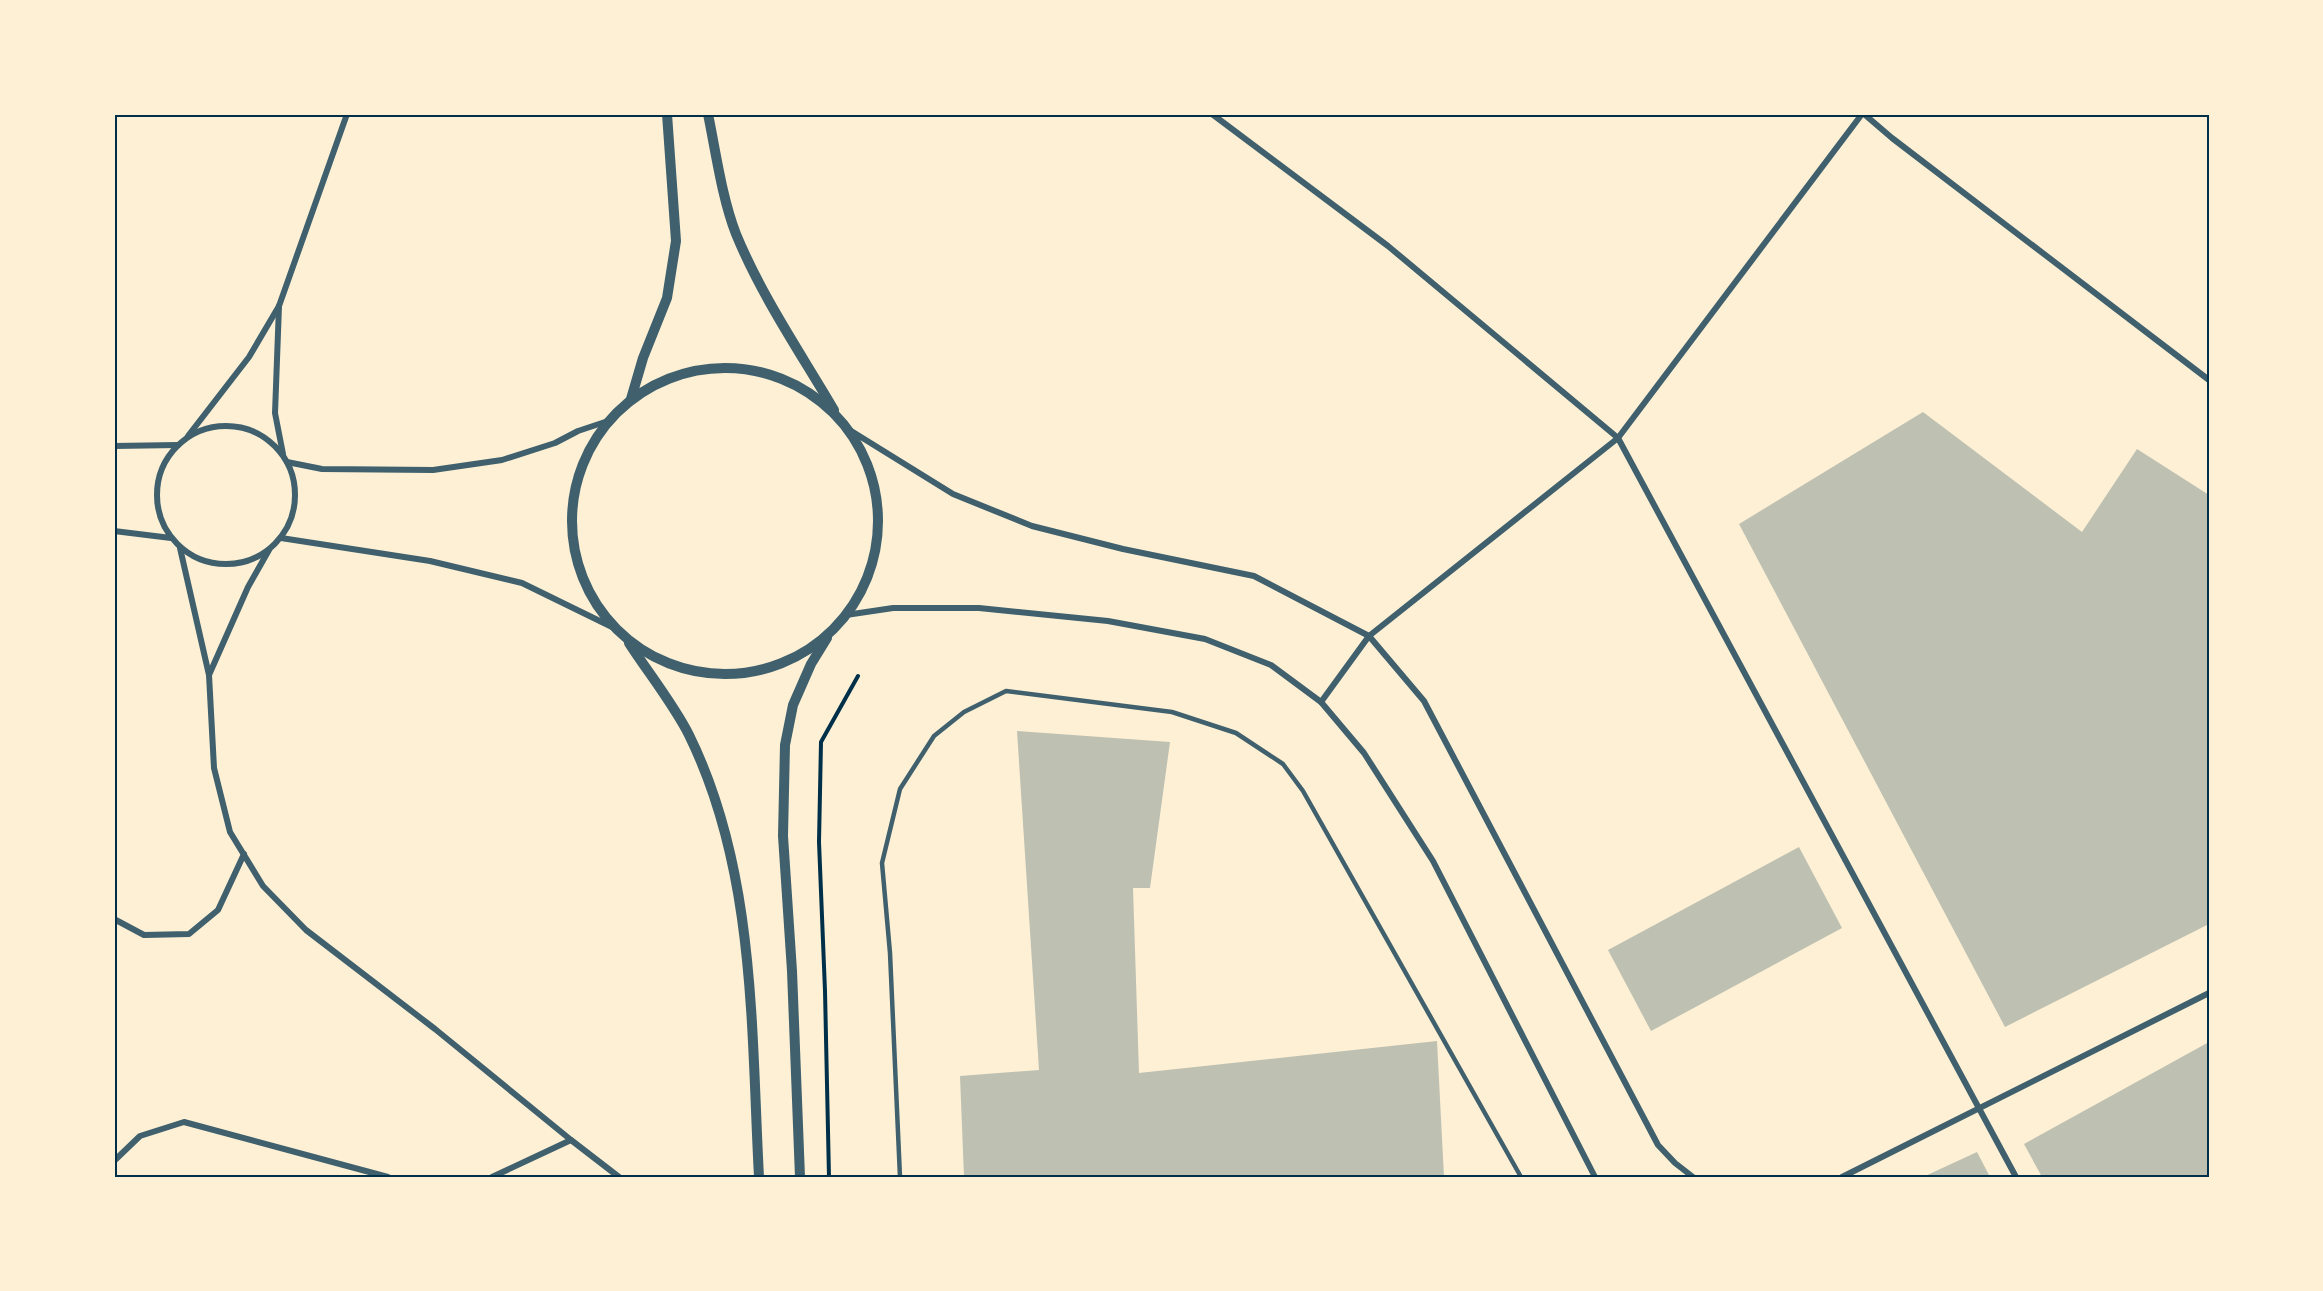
<svg xmlns="http://www.w3.org/2000/svg" width="2323" height="1291" viewBox="0 0 2323 1291" font-family="'Asap Condensed',sans-serif">
<style>
.building{fill:#bec0b2}
.lines{fill:none;stroke-linecap:round;stroke-linejoin:round}
.path{stroke:#003049;stroke-width:4}
.service{stroke:#3f606c;stroke-width:4.5}
.minor{stroke:#3f606c;stroke-width:6}
.tertiary{stroke:#3f606c;stroke-width:10}
.neatline{fill:none;stroke:#003049;stroke-width:2}
</style>
<rect width="100%" height="100%" fill="#fdf0d5"/>
<!-- building -->
<g class="building">
<polygon points="1923,412 2082,532 2137,449 2209,495 2209,924 2005,1027 1739,524"/>
<polygon points="1017,731 1170,742 1150,888 1133,888 1139,1073 1437,1041 1444,1177 964,1177 960,1076 1039,1070"/>
<polygon points="1799,847 1842,928 1651,1031 1608,950"/>
<polygon points="2209,1042 2209,1177 2042,1177 2024,1144"/>
<polygon points="1977,1152 1990,1177 1923,1177"/>
</g>
<g class="lines">
<!-- path -->
<polyline class="path" points="829,1177 825,991 819,842 821,742 858,676"/>
<!-- service -->
<polyline class="service" points="900,1177 890,953 882,863 900,789 934,736 964,712 1006,691 1172,712 1236,733 1283,764 1303,791 1521,1177"/>
<!-- minor -->
<g class="minor">
<polyline points="1212,114 1388,246 1618,438 2016,1177"/>
<polyline points="1864,114 1892,138 2209,380"/>
<polyline points="279,306 275,413 283,454"/>
<circle cx="226" cy="495" r="69"/>
<polyline points="848,429 953,494 1032,526 1123,549 1254,576 1369,636 1424,701 1658,1145 1675,1163 1693,1177"/>
<polyline points="188,436 249,357 279,306 347,114"/>
<polyline points="114,446 178,445"/>
<polyline points="287,462 322,469 433,470 502,460 555,443 578,431 608,421"/>
<polyline points="114,531 171,538"/>
<polyline points="281,538 430,561 522,583 612,627"/>
<polyline points="180,548 209,675 248,587 269,550"/>
<polyline points="846,615 893,608 979,608 1108,621 1205,639 1271,665 1321,702 1364,753 1433,861 1595,1177"/>
<polyline points="209,675 214,768 230,832 263,886 306,930 435,1029 571,1140 619,1177"/>
<polyline points="1321,702 1369,636 1618,438 1862,114"/>
<polyline points="114,919 144,935 189,934 218,910 244,854"/>
<polyline points="114,1161 140,1136 184,1122 388,1177"/>
<polyline points="492,1177 571,1140"/>
<polyline points="1842,1177 2209,993"/>
</g>
<!-- tertiary -->
<g class="tertiary">
<path d="M 708,114 C 716,153 722,198 736,234 C 762,297 800,352 834,410"/>
<circle cx="725" cy="521" r="153"/>
<polyline points="631,399 643,358 667,298 676,241 667,114"/>
<path d="M 629,643 C 647,671 674,705 689,735 C 756,871 751,1029 759,1177"/>
<polyline points="800,1177 792,971 783,836 785,745 793,705 811,664 827,638"/>
</g>
</g>
<!-- border -->
<rect width="2323" height="1291" fill="none" stroke="#fdf0d5" stroke-width="231"/>
<rect x="116" y="116" width="2092" height="1060" class="neatline"/>
</svg>
